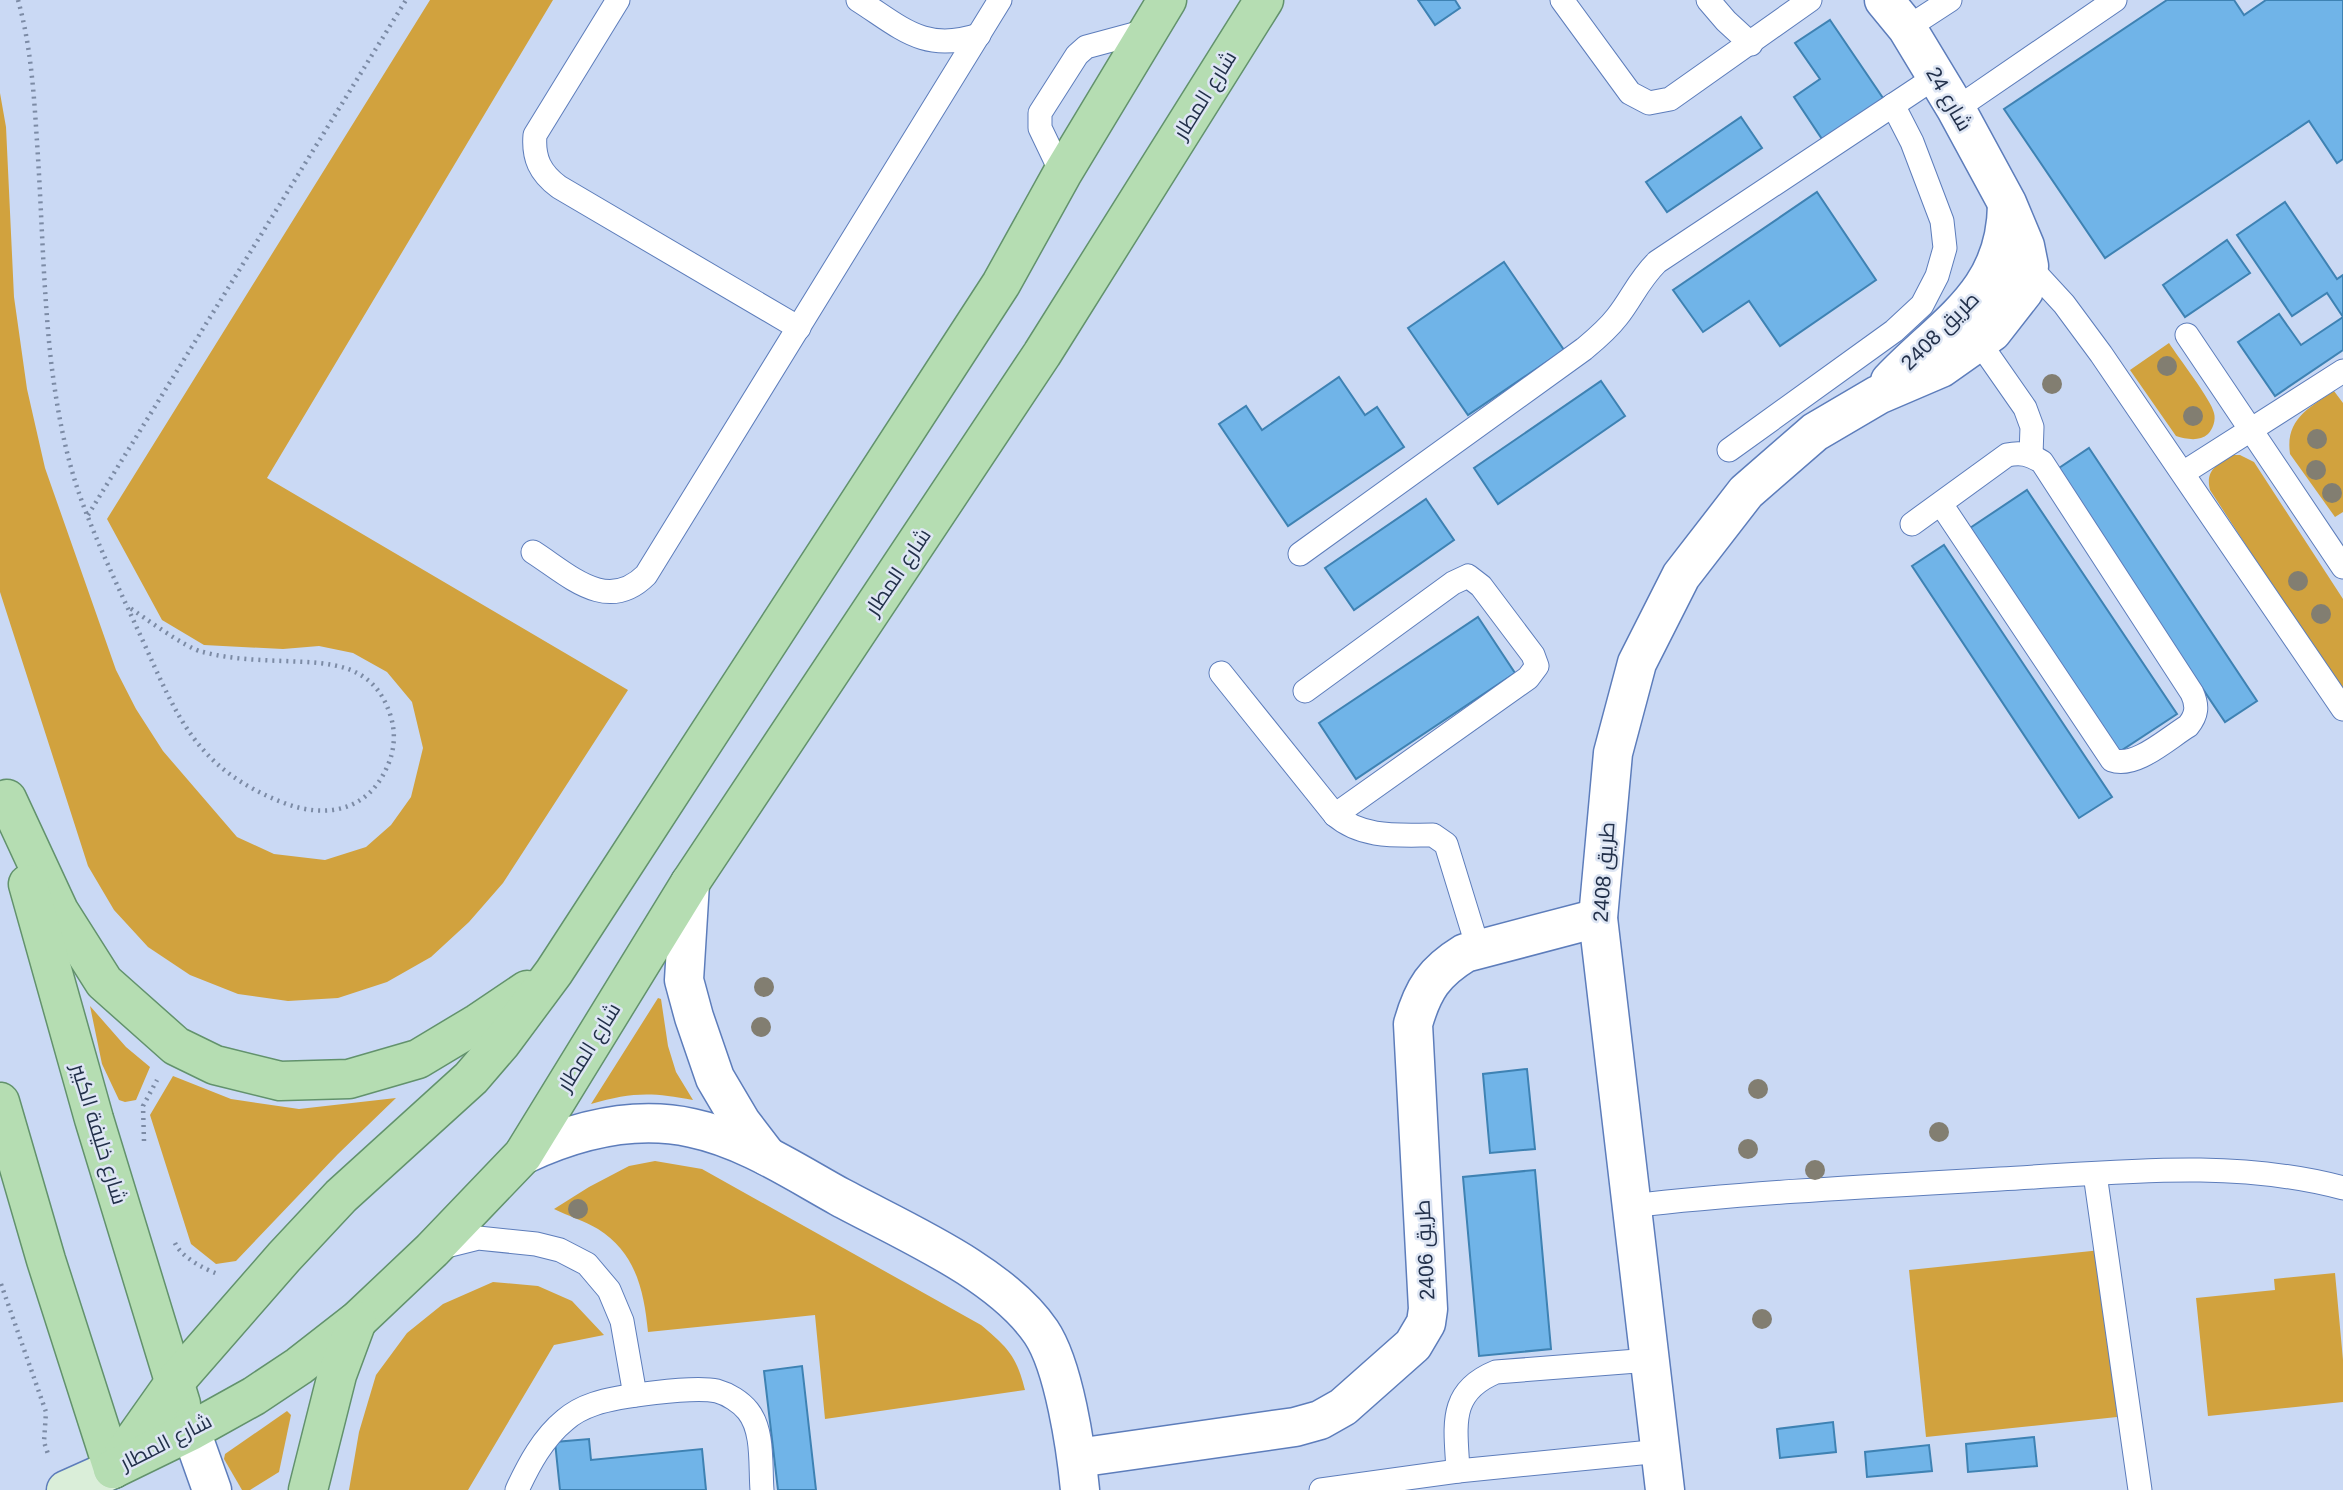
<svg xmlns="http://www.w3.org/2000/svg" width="2343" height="1490" viewBox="0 0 2343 1490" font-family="Arial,Cairo,sans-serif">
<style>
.green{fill:#d1a23e}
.building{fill:#70b4e8;stroke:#3e82b3;stroke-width:2}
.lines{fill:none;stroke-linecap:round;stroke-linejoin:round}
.service-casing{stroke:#5d7dbb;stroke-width:25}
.minor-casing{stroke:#5d7dbb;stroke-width:41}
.secondary-casing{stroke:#5d7dbb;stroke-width:41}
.primary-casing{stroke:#62926c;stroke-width:41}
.path{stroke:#7c8ba5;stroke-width:4.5;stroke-dasharray:2 5;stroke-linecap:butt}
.service{stroke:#fff;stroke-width:23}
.minor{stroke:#fff;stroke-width:38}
.secondary{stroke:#daeed9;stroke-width:38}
.primary{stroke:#b5ddb2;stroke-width:38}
.tree{fill:#827e71}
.labels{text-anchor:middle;stroke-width:5;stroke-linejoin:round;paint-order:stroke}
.street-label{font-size:21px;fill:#22304a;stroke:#dee6f4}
</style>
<rect width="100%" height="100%" fill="#cad9f4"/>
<!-- green -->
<g class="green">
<polygon points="430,0 553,0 267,478 628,690 503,883 469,922 431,957 387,982 338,998 288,1001 238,994 190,975 148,947 114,910 88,866 0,592 0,93 6,127 14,297 27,389 45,468 116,670 136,709 163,751 237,837 274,854 325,860 366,847 391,825 411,797 423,748 412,702 387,672 353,653 319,646 283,649 204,645 162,620 107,519"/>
<path d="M 2169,343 C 2178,357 2212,401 2214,413 C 2216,420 2213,429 2208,434 C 2199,442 2186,439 2176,436 L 2130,370 Z"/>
<path d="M 2334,391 L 2343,403 L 2343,512 L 2335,517 L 2290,454 C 2285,419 2309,408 2334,391 Z"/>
<path d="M 2232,455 L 2240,455 L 2254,462 L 2343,599 L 2343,694 L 2210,490 C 2205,470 2217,465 2232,455 Z"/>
<path d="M 658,998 L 661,999 L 668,1046 L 676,1072 L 693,1100 C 652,1092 631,1092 591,1104 Z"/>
<polygon points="90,1006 126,1047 150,1067 136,1100 125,1102 119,1100 102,1064"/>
<polygon points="173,1076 231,1099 299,1109 396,1098 338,1154 236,1261 216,1264 191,1244 150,1115"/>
<path d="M 655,1161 L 702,1169 L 981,1325 C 1008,1348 1016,1355 1025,1390 L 825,1419 L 815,1315 L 648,1332 C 644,1291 636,1253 598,1229 C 585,1221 568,1216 554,1209 L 589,1187 L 629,1166 Z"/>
<polygon points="2101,1250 2117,1417 1926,1437 1909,1270"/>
<polygon points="2335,1273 2343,1360 2343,1402 2208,1416 2196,1298 2275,1290 2274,1279"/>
<polygon points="493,1282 538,1286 572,1301 604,1335 554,1345 468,1490 349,1490 359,1432 376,1375 407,1333 443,1304"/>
<polygon points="287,1411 291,1415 279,1472 250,1490 242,1490 224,1459 225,1454"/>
</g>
<!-- building -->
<g class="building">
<polygon points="1418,0 1455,0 1460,8 1435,25"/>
<polygon points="2167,0 2234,0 2244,15 2266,0 2343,0 2343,159 2337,163 2309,121 2105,258 2004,109"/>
<polygon points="1830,20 1885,101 1824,142 1794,97 1820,79 1795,43"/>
<polygon points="1741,117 1762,148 1667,212 1646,182"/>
<polygon points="1817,192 1876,280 1780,346 1749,301 1703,332 1673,290"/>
<polygon points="2285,202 2337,279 2343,275 2343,350 2275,396 2238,342 2279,314 2301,345 2343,317 2327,293 2292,316 2237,235"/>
<polygon points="2227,240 2250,273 2185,317 2163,285"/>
<polygon points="1504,262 1564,350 1468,415 1408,328"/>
<polygon points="1339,377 1365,415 1377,407 1404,447 1288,526 1219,424 1246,406 1262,430"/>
<polygon points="1601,381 1625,416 1498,504 1474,468"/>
<polygon points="2089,448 2257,701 2225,722 2056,470"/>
<polygon points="2027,490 2177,714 2119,752 1970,528"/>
<polygon points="1426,499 1454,540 1354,610 1325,568"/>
<polygon points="1944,545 2112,797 2079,818 1912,566"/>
<polygon points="1478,617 1515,673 1356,779 1319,723"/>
<polygon points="1527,1069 1535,1149 1490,1153 1483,1074"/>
<polygon points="1535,1170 1551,1349 1479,1356 1463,1177"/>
<polygon points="802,1366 816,1490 778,1490 764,1371"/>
<polygon points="1833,1422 1836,1452 1780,1458 1777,1429"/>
<polygon points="2034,1437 2037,1466 1968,1472 1966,1444"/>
<polygon points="589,1439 591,1460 702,1449 706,1490 560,1490 555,1442"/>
<polygon points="1929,1445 1932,1471 1867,1477 1865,1452"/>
</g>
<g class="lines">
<defs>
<g id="service">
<path d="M 618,0 L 535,135 C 533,158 540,173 559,187 L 799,328"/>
<path d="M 858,0 C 902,28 924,53 979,35"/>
<polyline points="1562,0 1630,93 1649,103 1670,99 1810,0"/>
<polyline points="1708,0 1726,21 1751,44"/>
<polyline points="1907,28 1950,0"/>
<polyline points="1956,109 2115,0"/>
<polyline points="1062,174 1040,128 1040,113 1077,55 1086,47 1149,30"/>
<polyline points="2029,266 2064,304 2101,354 2343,709"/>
<polyline points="2187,335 2343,567"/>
<polyline points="1979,342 2025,408 2032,427 2031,455"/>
<polyline points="1729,450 1894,331 1922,305 1937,276 1945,248 1942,221 1912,142 1893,105"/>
<polyline points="2183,473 2343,371"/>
<path d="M 1912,524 L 2007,455 C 2021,452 2029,454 2042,462 L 2192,693 C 2198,706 2197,715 2188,726 C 2168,738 2135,769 2112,760 L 1941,504"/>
<path d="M 533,552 C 569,575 607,614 646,575 L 1000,0"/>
<path d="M 1300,554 L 1584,349 C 1596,339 1607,330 1617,317 C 1632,298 1638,281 1657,262 L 1937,76"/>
<path d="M 1221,673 L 1335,815 C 1363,839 1399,835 1433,835 L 1446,844 L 1478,948"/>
<polyline points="1305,691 1453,583 1468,576 1481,586 1533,655 1537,666 1528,678 1335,815"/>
<polyline points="2095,1174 2140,1490"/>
<path d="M 1630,1206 C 1753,1192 1877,1186 2000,1179 C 2114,1173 2231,1158 2343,1188"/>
<polyline points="438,1248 478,1238 536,1244 560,1250 587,1264 609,1290 622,1321 635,1395"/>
<path d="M 1458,1471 C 1456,1427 1447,1392 1496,1372 L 1650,1360"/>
<path d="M 517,1490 C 529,1464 543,1438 565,1420 C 573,1413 585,1407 594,1404 C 617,1396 693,1386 717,1391 C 728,1394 741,1402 748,1411 C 764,1431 760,1466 762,1490"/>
<polyline points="1321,1490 1458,1471 1661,1451"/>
</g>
<g id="minor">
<path d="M 1890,381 C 1945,323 2006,294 2007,205"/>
<polyline points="690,883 684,980 694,1017 715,1078 741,1122 767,1156"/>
<path d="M 523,1155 C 576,1130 633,1115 692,1128 C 745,1139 793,1171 840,1197 C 903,1231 1000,1272 1041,1332 C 1064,1366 1076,1448 1080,1490"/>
<polyline points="191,1431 212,1490"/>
<path d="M 1077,1458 L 1295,1427 L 1320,1420 L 1343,1407 L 1413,1345 L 1426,1323 L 1428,1309 L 1413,1024 C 1423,989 1434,972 1465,953 L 1598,918"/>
<polyline points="1665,1490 1598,918 1613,753 1637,663 1681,576 1746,492 1815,432 1878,395 1941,368 1992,332 2024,291 2029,266 2025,246 2007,203 1956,109 1907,28 1884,0"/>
</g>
<polyline id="secondary" points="66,1490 113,1469"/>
<g id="primary">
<polyline points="7,799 59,911 104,982 176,1046 215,1065 280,1081 349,1079 418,1059 478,1023 527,990"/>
<polyline points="28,884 94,1119 181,1404"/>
<polyline points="0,1102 46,1260 113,1469"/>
<polyline points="116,1465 174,1383 284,1257 341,1196 471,1078 502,1042 554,972 1001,284 1062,174 1167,0"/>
<polyline points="113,1469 191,1431 254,1396 299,1366 358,1320 432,1250 523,1155 690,883 1042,354 1264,0"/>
<polyline points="308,1490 337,1375 357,1321"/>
</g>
</defs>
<!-- service casing -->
<use href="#service" class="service-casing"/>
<!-- minor casing -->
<use href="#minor" class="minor-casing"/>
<!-- secondary casing -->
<use href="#secondary" class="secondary-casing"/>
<!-- primary casing -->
<use href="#primary" class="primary-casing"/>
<!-- path -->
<g class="path">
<path d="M 18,0 C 31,46 34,95 37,142 C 42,215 43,288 51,361 C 57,410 66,460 84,507 C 101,552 122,595 142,639 C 178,718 196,769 284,803 C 326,819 368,811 387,767 C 395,750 396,732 390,714 C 373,663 331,663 284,661 C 257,660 229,659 203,652 C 185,648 144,617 127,606"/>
<polyline points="88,515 406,0"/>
<polyline points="144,1141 143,1106 157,1080"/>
<path d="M 175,1243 C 181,1257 204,1269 218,1274"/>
<polyline points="1,1284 46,1412 44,1442 49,1457"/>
</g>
<!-- service -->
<use href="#service" class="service"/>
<!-- minor -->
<use href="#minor" class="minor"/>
<!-- secondary -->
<use href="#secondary" class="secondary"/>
<!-- primary -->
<use href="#primary" class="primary"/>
</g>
<!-- trees -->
<g class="tree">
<circle cx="2167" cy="366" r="10"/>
<circle cx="2052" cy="384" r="10"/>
<circle cx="2193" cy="416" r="10"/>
<circle cx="2317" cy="439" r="10"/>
<circle cx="2316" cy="470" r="10"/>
<circle cx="2332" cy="493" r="10"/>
<circle cx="2298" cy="581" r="10"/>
<circle cx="2321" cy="614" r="10"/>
<circle cx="764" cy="987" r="10"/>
<circle cx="761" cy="1027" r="10"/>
<circle cx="1758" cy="1089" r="10"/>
<circle cx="1939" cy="1132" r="10"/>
<circle cx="1748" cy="1149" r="10"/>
<circle cx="1815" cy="1170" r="10"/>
<circle cx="578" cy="1209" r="10"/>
<circle cx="1762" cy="1319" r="10"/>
</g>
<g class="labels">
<!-- street labels -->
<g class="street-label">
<text transform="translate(1205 95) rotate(-58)" y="7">شارع المطار</text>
<text transform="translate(1949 99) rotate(60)" y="7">شارع 24</text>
<text transform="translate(1940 331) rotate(-45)" y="7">طريق 2408</text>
<text transform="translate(898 572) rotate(-56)" y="7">شارع المطار</text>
<text transform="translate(1604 872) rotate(-86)" y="7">طريق 2408</text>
<text transform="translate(589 1047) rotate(-58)" y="7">شارع المطار</text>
<text transform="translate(99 1134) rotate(73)" y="7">شارع خليفة الكبير</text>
<text transform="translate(1425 1250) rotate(-93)" y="7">طريق 2406</text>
<text transform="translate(166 1442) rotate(-27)" y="7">شارع المطار</text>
</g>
</g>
</svg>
